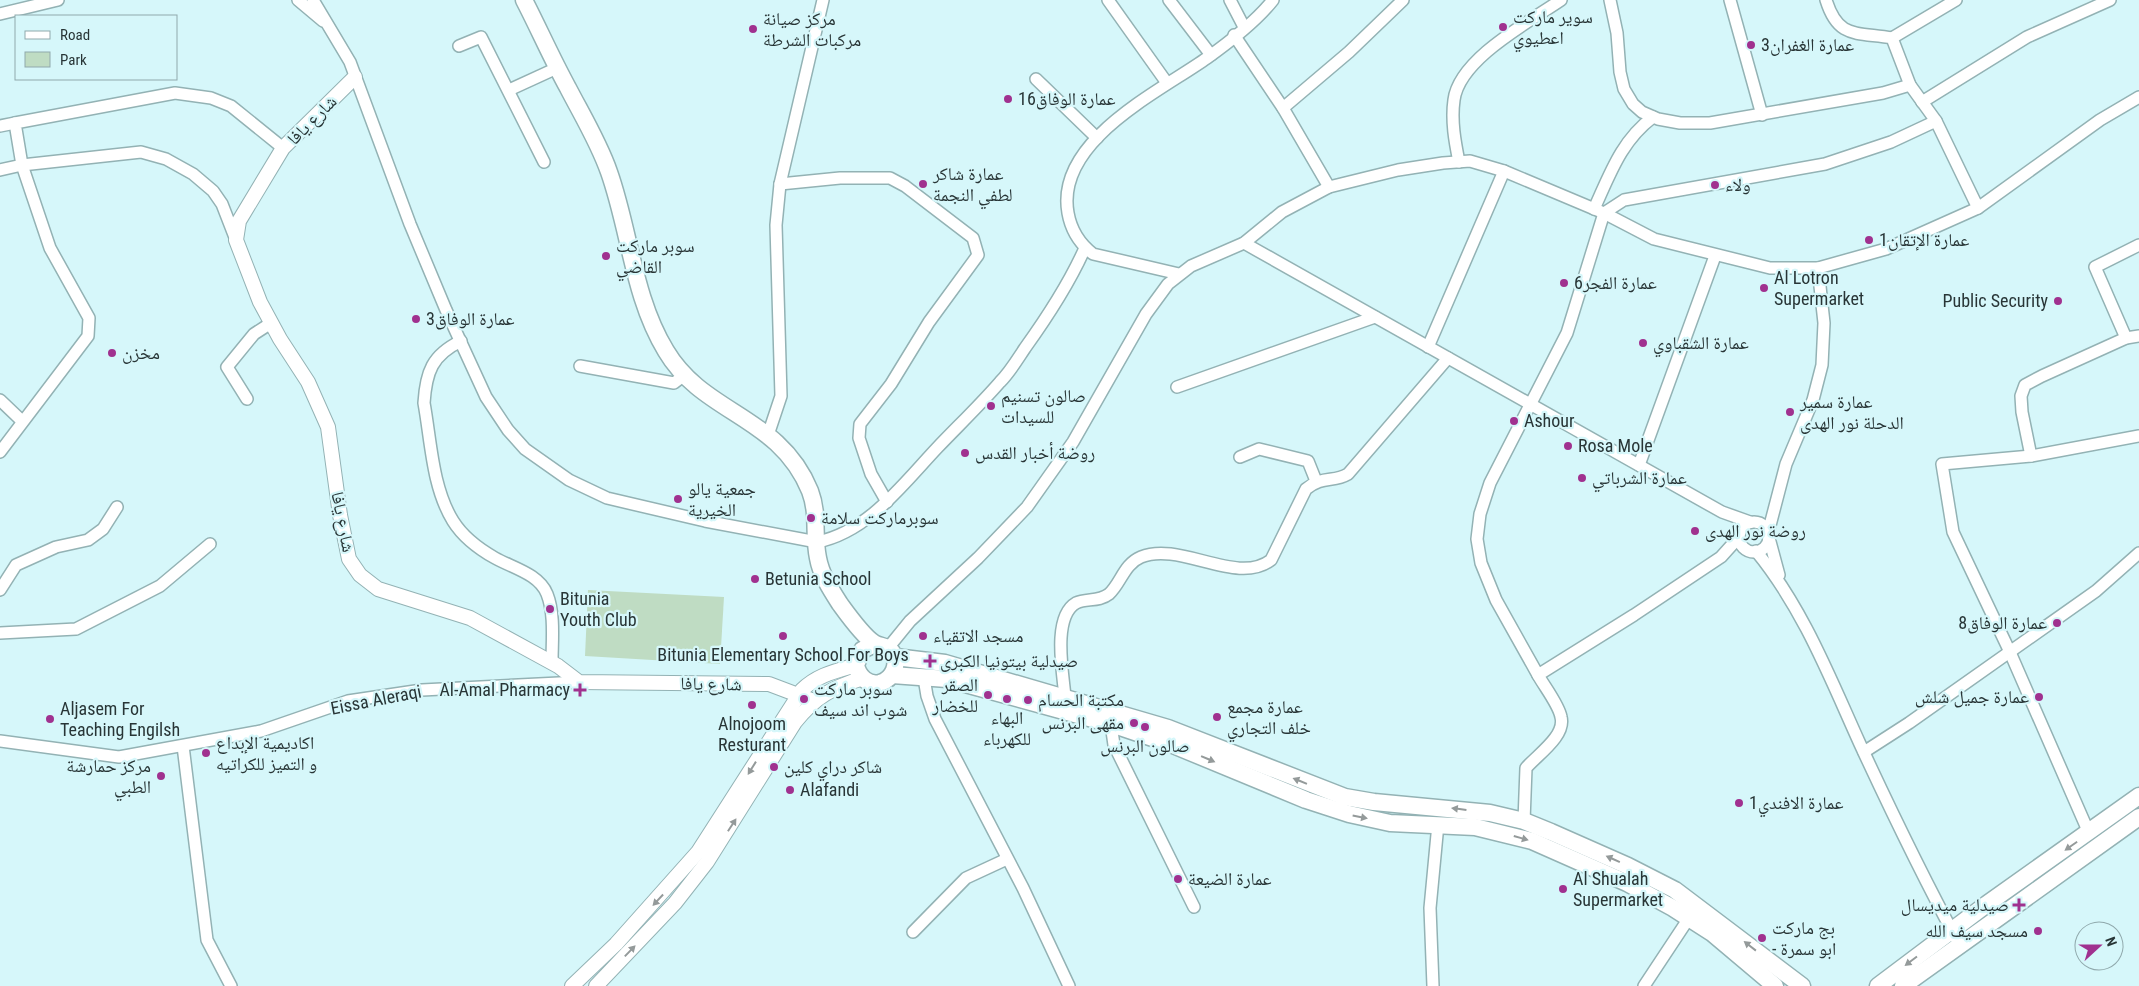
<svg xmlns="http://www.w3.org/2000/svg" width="2139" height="986" viewBox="0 0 2139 986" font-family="'Roboto Condensed','Noto Naskh Arabic',sans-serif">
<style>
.green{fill:#bfdcc3}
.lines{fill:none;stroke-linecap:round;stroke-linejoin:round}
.minor-casing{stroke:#93b2b4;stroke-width:14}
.tertiary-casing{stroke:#93b2b4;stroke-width:16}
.secondary-casing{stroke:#93b2b4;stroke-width:19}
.minor{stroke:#fff;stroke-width:11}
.tertiary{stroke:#fff;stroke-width:14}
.secondary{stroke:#fff;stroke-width:16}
.oneway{fill:#949a9a}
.poi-dot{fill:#a0318f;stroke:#d6f7fa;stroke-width:2}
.labels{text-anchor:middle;stroke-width:4.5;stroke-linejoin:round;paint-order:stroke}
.poi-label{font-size:18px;fill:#283536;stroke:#d6f7fa;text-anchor:start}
.street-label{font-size:18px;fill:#283536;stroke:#d6f7fa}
</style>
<rect width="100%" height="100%" fill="#d6f7fa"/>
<!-- green -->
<polygon class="green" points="588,590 724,597 720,664 585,656"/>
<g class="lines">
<defs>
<g id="minor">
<polyline points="298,0 323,21"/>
<path d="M 313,0 L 350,62 L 410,224 L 446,310 L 486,397 L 508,430 L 525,449 L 569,480 L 607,498 L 705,521 L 817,542 C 868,532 903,484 937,448 C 958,426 980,405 1000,382 C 1010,372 1017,360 1025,348 C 1048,316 1069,284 1085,248"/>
<polyline points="1108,0 1167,83"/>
<polyline points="1169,0 1211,55"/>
<polyline points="1230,0 1244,27"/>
<polyline points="1610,0 1617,33 1620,72 1624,89 1633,104 1642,112 1658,119 1680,123 1710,123 1883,93 1910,85"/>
<polyline points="1730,0 1762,115"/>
<path d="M 1826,0 C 1838,39 1856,32 1892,38 L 1910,85 L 1936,121 L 1978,208"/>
<polyline points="0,14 58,0"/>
<polyline points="1234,35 1283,108 1329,187"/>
<polyline points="1892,38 1956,0"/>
<polyline points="459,46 481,37 544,162"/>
<polyline points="1036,79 1097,138"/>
<polyline points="509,90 557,68"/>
<polyline points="1922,102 2027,37 2110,0"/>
<polyline points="1283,108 1349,52 1403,0"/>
<polyline points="0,126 15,123"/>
<path d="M 1459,162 C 1455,142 1451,121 1454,100 C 1459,59 1529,22 1561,0"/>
<polyline points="0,170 22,165 141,152 166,159 193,174 213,191 222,204 236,240"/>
<polyline points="780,184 840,178 890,178 905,186 973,238 978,255 929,322 891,384 860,424 859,438 871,474 887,502"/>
<path d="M 1594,209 C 1610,174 1621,141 1653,117"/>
<polyline points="1244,243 1722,512 1750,522"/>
<path d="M 1179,274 L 1093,254 C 1080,244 1071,230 1068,213 C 1055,141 1159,92 1207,58 C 1228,43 1258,19 1273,0"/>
<polyline points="2126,338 2095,267 2139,245"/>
<path d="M 461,341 C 432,355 426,372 424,403 C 431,441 432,487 453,521 C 463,537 479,549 495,558 C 513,568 539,574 547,594 C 555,614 552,641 552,662"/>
<polyline points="1428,347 1504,171"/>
<polyline points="580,366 674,383 683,376"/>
<polyline points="1177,387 1375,317"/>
<polyline points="247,399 227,367 254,334 271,323"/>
<polyline points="0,400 22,421"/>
<polyline points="768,435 781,396 776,225 780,184 823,0"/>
<polyline points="0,452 88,336 89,318 50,248 22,165 15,123 175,93 211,98 231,106 283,148"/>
<polyline points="2031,456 2022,412 2021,396 2025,385 2042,376 2126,338 2139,336"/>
<polyline points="1240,457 1259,449 1308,461 1316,481"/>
<polyline points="1639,465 1715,256"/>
<circle cx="1754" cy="537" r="15"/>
<polyline points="1768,533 1786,464 1813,400 1822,365 1824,323 1818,268"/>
<polyline points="1769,538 1779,575"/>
<path d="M 1756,551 C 1803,608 1830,678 1860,744 C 1891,811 1924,879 1959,944"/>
<polyline points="0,590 16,565 56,547 88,540 103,529 117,507"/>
<polyline points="0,633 76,629 160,586 210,544"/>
<polyline points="888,648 910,621 978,558 1027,507 1073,442 1146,314 1168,284 1191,266 1244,243 1282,212 1329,187 1398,170 1443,163 1470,161 1504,171 1604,213 1654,239 1770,268 1818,268 1886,249 1978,208 2100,120 2139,97"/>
<polyline points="1538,675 1496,600 1481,563 1477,539 1480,514 1490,483 1567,333 1604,213 1624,200 1825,164 1891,142 1936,121"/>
<polyline points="924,678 927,696 935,719 1023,888 1069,986"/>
<path d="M 1065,697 C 1063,673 1052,617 1076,603 C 1086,598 1099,602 1109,594 C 1121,583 1124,564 1141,557 C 1180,541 1237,586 1271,560 L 1306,489 C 1323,475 1333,483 1348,474 L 1448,358"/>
<polyline points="1111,724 1114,745 1194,907"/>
<polyline points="0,741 119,757 261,731 348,701 422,690 579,682"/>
<polyline points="183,746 207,940 231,986"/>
<polyline points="1864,752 1909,723 2096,591 2139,553"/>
<path d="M 1524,821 L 1526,768 C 1537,755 1566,736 1561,717 C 1559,705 1544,686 1538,675 L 1634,615 L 1721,557 L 1739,537"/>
<polyline points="2089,833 2009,650 1953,532 1942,464 2031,456 2139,436"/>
<polyline points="913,932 966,878 1007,859"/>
<polyline points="1433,986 1430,908 1438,824"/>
<polyline points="1644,986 1689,918"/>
</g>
<g id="tertiary">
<polyline points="355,77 283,148 239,221 236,240 260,302 280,339 308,382 328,427 340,515 349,559 360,575 378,589 470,618 558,666 579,682 769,684 814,701"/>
<path d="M 572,986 L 616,944 L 698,852 L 802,690 C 817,675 836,671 856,665"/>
<path d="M 596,986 L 675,903 L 707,862 L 795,722 C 816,696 832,688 863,678"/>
</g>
<g id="secondary">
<path d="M 524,0 C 539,29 552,59 568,88 C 582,115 599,143 609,172 C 630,231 633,297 666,351 C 704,415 779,415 810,491 C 819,515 813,534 818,558 C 821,575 831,590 840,604 C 848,615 863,636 874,643 C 880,647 887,645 892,652 C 900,664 893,679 880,683 C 868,686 858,676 856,665 L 862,650 L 875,644"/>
<polyline points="895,657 945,663 1168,728 1345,797 1374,802 1490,813 1524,821 1551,832 1628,866 1675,890 1802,986"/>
<polyline points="892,675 947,679 1111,724 1173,745 1306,800 1349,814 1390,823 1475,827 1532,841 1627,883 1673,908 1712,933 1775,986"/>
<polyline points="1878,986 1987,904 2139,796"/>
<polyline points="1903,986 2139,817"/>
</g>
</defs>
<!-- minor casing -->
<use href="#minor" class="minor-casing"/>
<!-- tertiary casing -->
<use href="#tertiary" class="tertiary-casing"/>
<!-- secondary casing -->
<use href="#secondary" class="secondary-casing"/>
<!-- minor -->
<use href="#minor" class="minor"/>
<!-- tertiary -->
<use href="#tertiary" class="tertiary"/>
<!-- secondary -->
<use href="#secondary" class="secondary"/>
</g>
<!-- one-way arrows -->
<defs><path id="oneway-solid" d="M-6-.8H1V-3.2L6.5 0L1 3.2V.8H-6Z" transform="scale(1.25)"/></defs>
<g class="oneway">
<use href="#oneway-solid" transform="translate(1208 759) rotate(23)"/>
<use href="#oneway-solid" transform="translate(752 768) rotate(122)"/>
<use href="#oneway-solid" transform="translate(1300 781) rotate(-158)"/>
<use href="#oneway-solid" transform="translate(1459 809) rotate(-173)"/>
<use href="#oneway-solid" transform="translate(1360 817) rotate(11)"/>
<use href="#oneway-solid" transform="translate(732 825) rotate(-57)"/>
<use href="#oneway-solid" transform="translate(1521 838) rotate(16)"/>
<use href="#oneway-solid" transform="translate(2071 846) rotate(145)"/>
<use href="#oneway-solid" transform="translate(1613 859) rotate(-156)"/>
<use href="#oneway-solid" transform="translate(658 900) rotate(133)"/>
<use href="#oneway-solid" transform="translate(1750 946) rotate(-142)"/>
<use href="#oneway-solid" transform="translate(630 951) rotate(-46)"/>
<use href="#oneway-solid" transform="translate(1911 961) rotate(143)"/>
</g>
<!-- markers -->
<g class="poi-dot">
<circle cx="1503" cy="27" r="5"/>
<circle cx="753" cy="29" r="5"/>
<circle cx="1751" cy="45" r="5"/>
<circle cx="1008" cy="99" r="5"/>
<circle cx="923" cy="184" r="5"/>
<circle cx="1715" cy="185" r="5"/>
<circle cx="1869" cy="240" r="5"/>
<circle cx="606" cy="256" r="5"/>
<circle cx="1564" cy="283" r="5"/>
<circle cx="1764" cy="288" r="5"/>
<circle cx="2058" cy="301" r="5"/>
<circle cx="416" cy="319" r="5"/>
<circle cx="1643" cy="343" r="5"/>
<circle cx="112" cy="353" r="5"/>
<circle cx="991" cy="406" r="5"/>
<circle cx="1790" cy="412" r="5"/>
<circle cx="1514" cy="421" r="5"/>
<circle cx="1568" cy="446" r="5"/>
<circle cx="965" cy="453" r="5"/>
<circle cx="1582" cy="478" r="5"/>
<circle cx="678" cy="499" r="5"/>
<circle cx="811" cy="518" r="5"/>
<circle cx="1695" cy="531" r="5"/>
<circle cx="755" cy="579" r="5"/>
<circle cx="550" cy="609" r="5"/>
<circle cx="2057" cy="623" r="5"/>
<circle cx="783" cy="636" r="5"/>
<circle cx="923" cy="636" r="5"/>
<path d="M927.5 653.5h5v5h5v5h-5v5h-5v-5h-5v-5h5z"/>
<path d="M577.5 682.5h5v5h5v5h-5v5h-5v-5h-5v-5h5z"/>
<circle cx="988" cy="695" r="5"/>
<circle cx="2039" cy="697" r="5"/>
<circle cx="804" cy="699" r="5"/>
<circle cx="1007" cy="699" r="5"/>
<circle cx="1028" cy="700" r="5"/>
<circle cx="752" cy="705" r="5"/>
<circle cx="1217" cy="717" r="5"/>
<circle cx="50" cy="719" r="5"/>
<circle cx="1134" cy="723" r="5"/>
<circle cx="1145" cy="727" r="5"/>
<circle cx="206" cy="753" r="5"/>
<circle cx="774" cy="767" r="5"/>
<circle cx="161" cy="776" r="5"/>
<circle cx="790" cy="790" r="5"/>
<circle cx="1739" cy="803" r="5"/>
<circle cx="1178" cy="879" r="5"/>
<circle cx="1563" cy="889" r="5"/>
<path d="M2016.5 897.5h5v5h5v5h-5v5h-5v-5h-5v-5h5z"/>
<circle cx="2038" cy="931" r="5"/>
<circle cx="1762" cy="938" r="5"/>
</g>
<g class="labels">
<!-- poi labels -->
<g class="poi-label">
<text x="1513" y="23">سوير ماركت<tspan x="1513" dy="21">اعطيوي</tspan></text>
<text x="763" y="25">مركز صيانة<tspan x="763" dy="21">مركبات الشرطة</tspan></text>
<text x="1761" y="51">عمارة الغفران3</text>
<text x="1018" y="105">عمارة الوفاق16</text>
<text x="933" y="180">عمارة شاكر<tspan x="933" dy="21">لطفي النجمة</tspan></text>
<text x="1725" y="191">ولاء</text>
<text x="1879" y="246">عمارة الإتقان1</text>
<text x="616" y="252">سوبر ماركت<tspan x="616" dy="21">القاضي</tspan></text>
<text x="1774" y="284">Al Lotron<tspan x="1774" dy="21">Supermarket</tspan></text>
<text x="1574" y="289">عمارة الفجر6</text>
<text x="2048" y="307" text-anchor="end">Public Security</text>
<text x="426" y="325">عمارة الوفاق3</text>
<text x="1653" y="349">عمارة الشقباوي</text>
<text x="122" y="359">مخزن</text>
<text x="1001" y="402">صالون تسنيم<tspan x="1001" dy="21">للسيدات</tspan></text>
<text x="1800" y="408">عمارة سمير<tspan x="1800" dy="21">الدحلة نور الهدى</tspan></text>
<text x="1524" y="427">Ashour</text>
<text x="1578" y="452">Rosa Mole</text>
<text x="975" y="459">روضة أخبار القدس</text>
<text x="1592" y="484">عمارة الشرباتي</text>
<text x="688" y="495">جمعية يالو<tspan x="688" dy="21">الخيرية</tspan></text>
<text x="821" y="524">سوبرماركت سلامة</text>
<text x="1705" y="537">روضة نور الهدى</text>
<text x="765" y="585">Betunia School</text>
<text x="560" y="605">Bitunia<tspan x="560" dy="21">Youth Club</tspan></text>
<text x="2047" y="629" text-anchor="end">عمارة الوفاق8</text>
<text x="933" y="642">مسجد الاتقياء</text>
<text x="783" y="661" text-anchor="middle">Bitunia Elementary School For Boys</text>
<text x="940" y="667">صيدلية بيتونيا الكبرى</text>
<text x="978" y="691" text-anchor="end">الصقر<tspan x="978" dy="21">للخضار</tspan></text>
<text x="814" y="695">سوبر ماركت<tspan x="814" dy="21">شوب اند سيف</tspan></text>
<text x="570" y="696" text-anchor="end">Al-Amal Pharmacy</text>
<text x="2029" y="703" text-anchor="end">عمارة جميل شلش</text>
<text x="1038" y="706">مكتبة الحسام</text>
<text x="1227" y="713">عمارة مجمع<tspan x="1227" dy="21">خلف التجاري</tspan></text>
<text x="60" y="715">Aljasem For<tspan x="60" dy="21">Teaching Engilsh</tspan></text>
<text x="1007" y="724" text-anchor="middle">البهاء<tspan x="1007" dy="21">للكهرباء</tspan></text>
<text x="1124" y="729" text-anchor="end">مقهى البرنس</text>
<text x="752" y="730" text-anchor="middle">Alnojoom<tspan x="752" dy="21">Resturant</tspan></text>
<text x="216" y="749">اكاديمية الإبداع<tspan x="216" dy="21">و التميز للكراتيه</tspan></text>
<text x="1145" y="752" text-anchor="middle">صالون البرنس</text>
<text x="151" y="772" text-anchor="end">مركز حمارشة<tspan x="151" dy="21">الطبي</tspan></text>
<text x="784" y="773">شاكر دراي كلين</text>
<text x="800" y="796">Alafandi</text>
<text x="1749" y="809">عمارة الافندي1</text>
<text x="1188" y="885">عمارة الضيعة</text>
<text x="1573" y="885">Al Shualah<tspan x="1573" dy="21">Supermarket</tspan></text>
<text x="2009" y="911" text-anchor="end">صيدلية ميديسال</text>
<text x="1772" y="934">بج ماركت<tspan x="1772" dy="21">- ابو سمرة</tspan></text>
<text x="2028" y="937" text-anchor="end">مسجد سيف الله</text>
</g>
<!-- street labels -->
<g class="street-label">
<text transform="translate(312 120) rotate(-45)" y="6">شارع يافا</text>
<text transform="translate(343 522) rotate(79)" y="6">شارع يافا</text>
<text transform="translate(711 684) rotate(1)" y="6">شارع يافا</text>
<text transform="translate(376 700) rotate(-11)" y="6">Eissa Aleraqi</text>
</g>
</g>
<!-- legend -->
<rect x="15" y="15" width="162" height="65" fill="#d6f7fa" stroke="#90a9ac"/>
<rect x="25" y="31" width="25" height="8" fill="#ffffff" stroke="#90a9ac"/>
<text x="60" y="40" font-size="15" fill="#283536">Road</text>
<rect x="25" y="52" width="25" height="15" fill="#bfdcc3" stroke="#90a9ac"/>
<text x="60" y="65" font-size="15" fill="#283536">Park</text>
<!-- north arrow -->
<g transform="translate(2099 946) rotate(69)"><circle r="24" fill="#d6f7fa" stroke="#90a9ac"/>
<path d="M0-4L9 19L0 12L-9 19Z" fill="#a0318f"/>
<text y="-8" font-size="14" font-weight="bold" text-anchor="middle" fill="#283536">N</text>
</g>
</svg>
